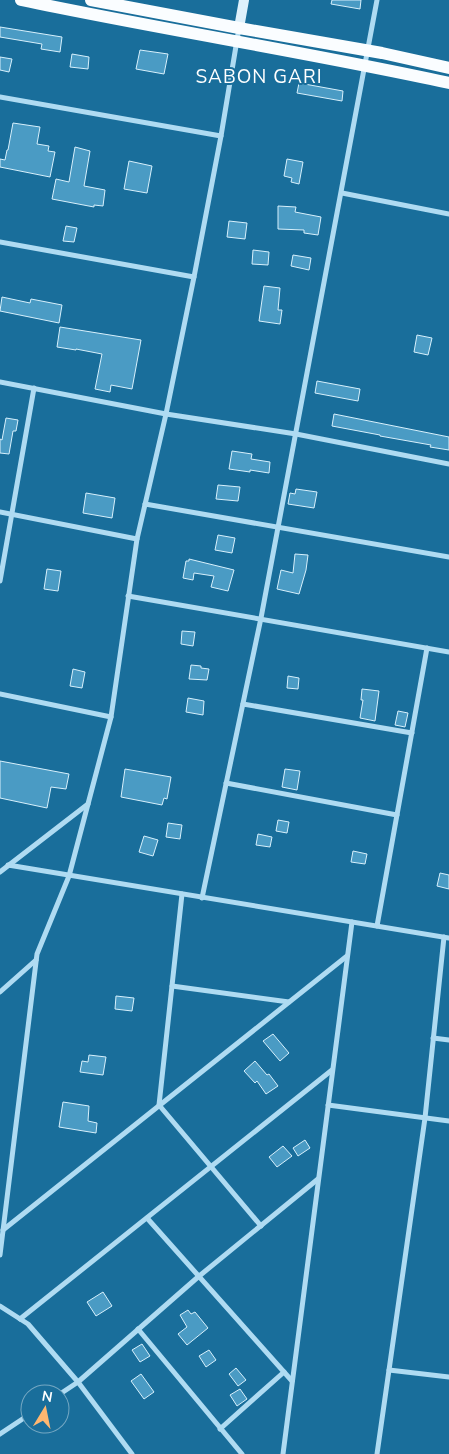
<svg xmlns="http://www.w3.org/2000/svg" width="449" height="1454" viewBox="0 0 449 1454" font-family="'Nunito Sans',sans-serif">
<style>
.building{fill:#4a9bc4;stroke:#d7f0fc}
.lines{fill:none;stroke-linecap:round;stroke-linejoin:round}
.street{stroke:#afdbf2;stroke-width:5}
.secondary{stroke:#def1fc;stroke-width:10}
.primary{stroke:#fafdff;stroke-width:12}
.labels{text-anchor:middle;stroke-width:4;stroke-linejoin:round;paint-order:stroke}
.neighbourhood-label{font-size:19px;letter-spacing:1px;fill:#fff;stroke:#196e9b}
</style>
<rect width="100%" height="100%" fill="#196e9b"/>
<!-- building -->
<g class="building">
<polygon points="332,0 361,0 360,9 331,4"/>
<polygon points="0,27 62,37 60,52 41,49 42,44 0,37"/>
<polygon points="140,50 168,54 164,74 136,69"/>
<polygon points="72,54 89,57 88,69 70,67"/>
<polygon points="0,57 12,59 9,72 0,70"/>
<polygon points="299,83 343,91 342,101 297,93"/>
<polygon points="13,123 40,127 37,144 49,146 48,151 55,152 50,177 0,167 0,159 5,160 7,150 8,150"/>
<polygon points="75,147 90,151 84,186 105,190 103,206 94,205 94,207 52,199 56,179 69,182"/>
<polygon points="287,159 303,162 299,184 291,182 292,178 284,176"/>
<polygon points="129,161 152,166 147,193 124,189"/>
<polygon points="278,206 296,207 295,212 321,217 318,235 304,233 304,230 278,229"/>
<polygon points="229,221 247,223 245,239 227,237"/>
<polygon points="66,226 77,228 74,242 63,241"/>
<polygon points="253,250 269,252 268,265 252,264"/>
<polygon points="293,255 311,258 309,270 291,266"/>
<polygon points="264,286 280,288 278,310 282,310 280,324 259,321"/>
<polygon points="2,297 30,303 31,299 62,305 59,323 0,311"/>
<polygon points="60,327 141,340 132,389 111,385 110,392 95,389 102,354 76,349 76,350 57,347"/>
<polygon points="417,335 432,338 428,355 414,352"/>
<polygon points="317,381 360,389 358,401 315,393"/>
<polygon points="334,414 449,437 449,450 430,447 431,445 380,436 380,435 332,426"/>
<polygon points="6,418 18,420 16,431 13,431 9,454 0,453 0,439 2,440"/>
<polygon points="232,451 252,454 251,459 270,462 269,473 250,470 250,472 229,469"/>
<polygon points="218,485 240,487 238,501 216,499"/>
<polygon points="296,489 317,492 314,508 288,504 290,493 295,494"/>
<polygon points="86,493 115,498 112,518 83,513"/>
<polygon points="218,535 235,538 232,553 215,550"/>
<polygon points="295,554 308,555 306,570 299,594 277,589 281,570 293,573"/>
<polygon points="189,559 234,570 228,591 211,587 214,576 194,573 193,580 183,578 186,561 189,561"/>
<polygon points="47,569 61,571 58,591 44,589"/>
<polygon points="182,631 195,632 193,646 181,644"/>
<polygon points="191,665 201,666 201,668 209,669 207,680 189,679"/>
<polygon points="73,669 85,672 82,688 70,686"/>
<polygon points="288,676 299,678 298,689 287,688"/>
<polygon points="362,689 379,691 375,721 360,718 363,700 361,700"/>
<polygon points="188,698 204,701 203,715 186,712"/>
<polygon points="398,711 408,713 405,727 395,725"/>
<polygon points="0,761 69,774 66,789 51,787 47,808 0,798"/>
<polygon points="125,769 171,777 167,799 164,798 162,805 121,797"/>
<polygon points="285,769 300,771 297,790 282,787"/>
<polygon points="278,820 289,822 287,833 276,831"/>
<polygon points="168,823 182,825 180,839 166,837"/>
<polygon points="258,834 272,837 270,847 256,845"/>
<polygon points="144,836 158,840 153,856 139,852"/>
<polygon points="353,851 367,854 365,864 351,862"/>
<polygon points="440,873 449,875 449,889 437,886"/>
<polygon points="116,996 134,998 132,1011 115,1009"/>
<polygon points="273,1034 289,1053 280,1061 263,1041"/>
<polygon points="89,1055 106,1057 103,1075 80,1072 82,1061 88,1062"/>
<polygon points="255,1061 267,1075 269,1074 278,1086 266,1094 257,1081 255,1083 244,1071"/>
<polygon points="63,1102 89,1106 88,1121 97,1123 96,1133 59,1127"/>
<polygon points="305,1140 310,1148 298,1156 293,1148"/>
<polygon points="283,1146 292,1156 277,1167 269,1157"/>
<polygon points="103,1292 112,1306 96,1316 87,1302"/>
<polygon points="188,1310 191,1314 195,1312 208,1328 187,1345 178,1334 187,1327 180,1315"/>
<polygon points="142,1344 150,1356 140,1362 132,1350"/>
<polygon points="209,1350 216,1360 206,1367 199,1356"/>
<polygon points="236,1368 246,1380 238,1386 229,1374"/>
<polygon points="141,1374 154,1392 144,1399 131,1381"/>
<polygon points="240,1389 247,1399 237,1406 230,1395"/>
</g>
<g class="lines">
<!-- street -->
<g class="street">
<polyline points="0,97 221,136"/>
<polyline points="342,193 449,214"/>
<polyline points="0,242 194,277"/>
<polyline points="0,382 166,414 296,434 449,464"/>
<polyline points="145,504 449,557"/>
<polyline points="0,512 137,539"/>
<polyline points="0,581 34,388"/>
<polyline points="128,596 449,652"/>
<polyline points="0,694 111,717"/>
<polyline points="243,704 412,733"/>
<polyline points="226,783 397,815"/>
<polyline points="8,865 449,938"/>
<polyline points="0,872 88,804 111,717 137,539 166,414 194,277 221,136 239,28"/>
<polyline points="182,894 159,1105 261,1226"/>
<polyline points="202,898 261,618 377,0"/>
<polyline points="377,926 427,648"/>
<polyline points="172,986 289,1002"/>
<polyline points="0,992 36,960"/>
<polyline points="433,1038 449,1040"/>
<polyline points="328,1105 449,1121"/>
<polyline points="147,1218 292,1381"/>
<polyline points="3,1230 347,956"/>
<polyline points="0,1255 37,954 69,876 88,804"/>
<polyline points="0,1306 28,1324 78,1382 132,1454"/>
<polyline points="20,1319 332,1070"/>
<polyline points="138,1329 242,1454"/>
<polyline points="389,1370 449,1377"/>
<polyline points="60,1394 78,1382 198,1277 318,1179"/>
<polyline points="220,1429 284,1372"/>
<polyline points="0,1434 30,1414"/>
<polyline points="283,1454 352,922"/>
<polyline points="377,1454 425,1118 444,937"/>
</g>
<!-- secondary -->
<polyline class="secondary" points="239,28 244,0"/>
<!-- primary -->
<g class="primary">
<path d="M 21,0 C 163,30 307,52 449,83"/>
<polyline points="91,0 239,28 382,53 449,68"/>
</g>
</g>
<g class="labels">
<!-- neighbourhood labels -->
<g class="neighbourhood-label">
<text x="259" y="83">SABON GARI</text>
</g>
</g>
<!-- north arrow -->
<g transform="translate(45 1409) rotate(10)"><circle r="24" fill="#196e9b" stroke="#75a8c3"/>
<path d="M0-4L9 19L0 12L-9 19Z" fill="#ffb770"/>
<text y="-8" font-size="14" font-weight="bold" text-anchor="middle" fill="#ffffff">N</text>
</g>
</svg>
